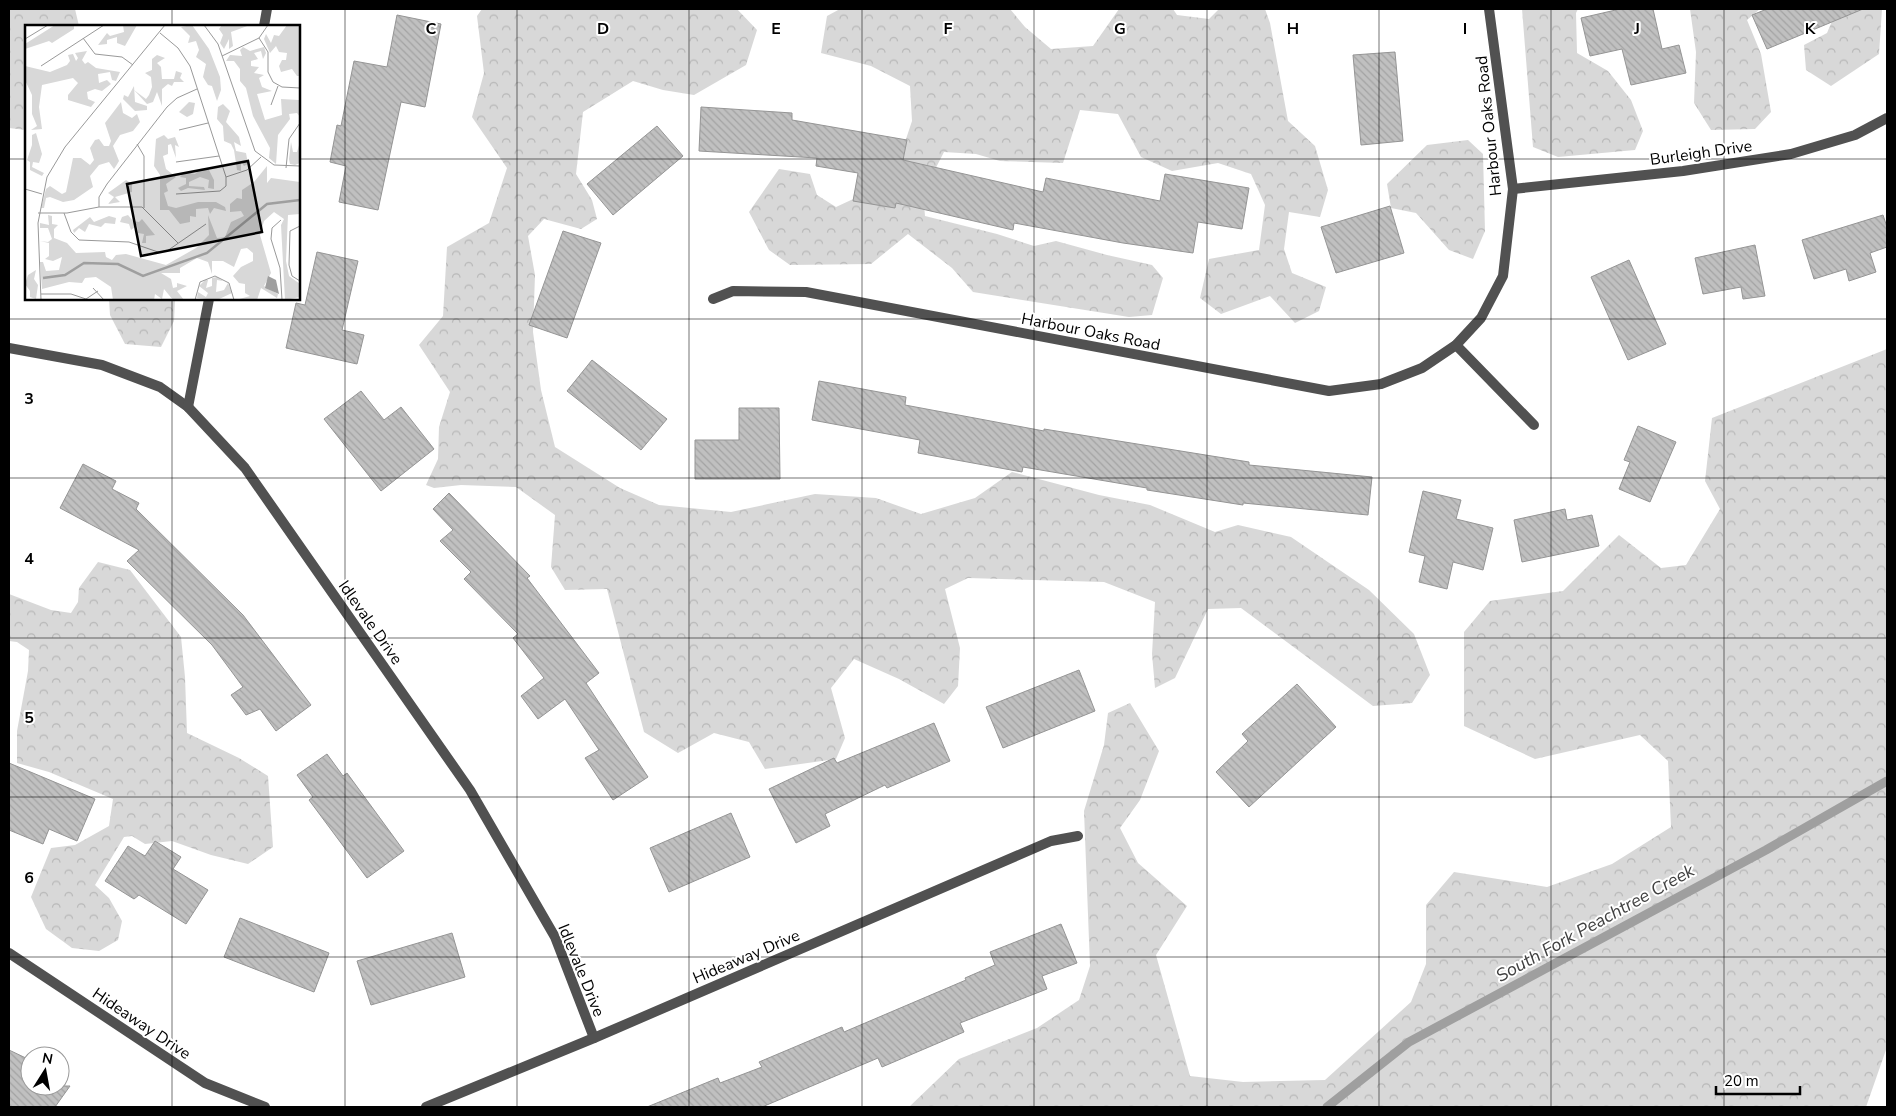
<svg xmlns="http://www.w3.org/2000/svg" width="1896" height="1116" viewBox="0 0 1896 1116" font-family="'Nunito Sans',sans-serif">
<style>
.forest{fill:url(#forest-crowns)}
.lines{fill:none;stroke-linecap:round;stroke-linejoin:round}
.stream{stroke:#9f9f9f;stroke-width:9}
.building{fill:url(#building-back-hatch);stroke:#959595}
.street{stroke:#515151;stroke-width:10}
.grid{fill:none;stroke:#000;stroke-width:1;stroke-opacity:0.55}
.labels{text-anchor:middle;stroke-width:4;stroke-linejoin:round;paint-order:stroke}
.street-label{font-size:16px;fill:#000;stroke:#fff}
.water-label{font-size:18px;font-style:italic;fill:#404040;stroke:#fff}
.inset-river{fill:none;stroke:#9f9f9f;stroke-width:2.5}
.inset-road{fill:none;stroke:#999;stroke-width:1}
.view{fill:#000;fill-opacity:0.15;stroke:#000;stroke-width:2.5}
.inset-edge{fill:none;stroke:#000;stroke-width:2.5}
.grid-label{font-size:16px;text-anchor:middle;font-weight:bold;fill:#000;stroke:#fff;stroke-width:4;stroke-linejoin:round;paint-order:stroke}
</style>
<defs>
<pattern id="forest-crowns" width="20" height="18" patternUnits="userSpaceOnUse" patternTransform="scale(1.25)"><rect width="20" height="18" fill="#d8d8d8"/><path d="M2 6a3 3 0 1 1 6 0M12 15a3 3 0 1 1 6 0" fill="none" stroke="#b8b8b8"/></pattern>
<pattern id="building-back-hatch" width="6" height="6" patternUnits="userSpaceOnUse" patternTransform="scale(1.25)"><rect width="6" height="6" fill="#c0c0c0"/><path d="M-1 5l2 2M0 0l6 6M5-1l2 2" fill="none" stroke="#a3a3a3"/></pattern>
</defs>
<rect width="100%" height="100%" fill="#fff"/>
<!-- forest -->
<g class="forest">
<polygon points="9,9 75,9 79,26 26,26 26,130 9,128"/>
<polygon points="482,9 737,9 757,30 746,65 694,95 663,90 633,81 583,112 576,174 592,200 597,219 581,229 544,219 528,236 535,275 533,332 541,390 555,447 620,488 659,505 731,512 815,494 876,498 921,514 975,498 1012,472 1099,495 1150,505 1215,532 1238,525 1291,537 1369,590 1414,634 1430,675 1412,703 1373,706 1241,608 1208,609 1175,678 1155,688 1152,654 1155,602 1104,582 968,578 945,589 960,648 958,686 944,704 899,679 854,659 831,688 845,738 836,759 765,769 749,742 714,733 678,753 644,732 607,589 565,590 551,567 555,515 516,487 461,485 434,488 426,485 438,459 439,427 450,392 419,345 443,316 447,247 489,223 507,168 472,117 484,73 477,16"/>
<polygon points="840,9 1010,9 1025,27 1051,49 1093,46 1119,9 1173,9 1177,15 1209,19 1219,9 1265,9 1270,23 1288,121 1315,146 1328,190 1320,217 1289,212 1284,249 1292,273 1326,287 1319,311 1295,323 1270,296 1221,314 1200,298 1209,259 1259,250 1265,205 1251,174 1218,163 1172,171 1141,157 1118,114 1080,110 1063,163 1000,161 976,154 944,152 923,193 925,216 997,234 1034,246 1056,241 1107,255 1152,265 1163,278 1152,315 1129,317 973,292 952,268 908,234 871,264 790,265 769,250 749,212 779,169 810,174 817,195 836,207 892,181 912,121 910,86 871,66 821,53 827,16"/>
<polygon points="1522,9 1578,9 1576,13 1577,53 1608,71 1631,100 1643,131 1635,150 1558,157 1533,147"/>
<polygon points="1690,9 1760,9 1747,20 1761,54 1771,112 1755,129 1711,130 1694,103 1696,52"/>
<polygon points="1828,9 1882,9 1879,54 1831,86 1806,70 1804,45 1827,33 1833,19"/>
<polygon points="1468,140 1483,154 1485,231 1473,259 1449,250 1416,213 1391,208 1387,184 1427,145"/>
<polygon points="109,299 175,299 174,321 161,347 125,344 110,315"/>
<polygon points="1887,349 1887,1047 1866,1107 909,1107 959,1059 1037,1028 1079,1000 1090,966 1084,811 1104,745 1108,713 1130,703 1159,751 1140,800 1120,828 1138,863 1187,906 1156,955 1190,1076 1243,1082 1325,1080 1411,1002 1426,964 1426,905 1454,872 1547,887 1612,864 1671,827 1668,761 1640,735 1535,759 1464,726 1464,632 1490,601 1563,591 1619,535 1661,568 1686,565 1720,509 1705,481 1712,418"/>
<polygon points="98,562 130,570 181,637 185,677 187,733 239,758 268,776 273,847 248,864 211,855 172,841 145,844 132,836 124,837 95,885 109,898 122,921 118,940 99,951 72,948 46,929 31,897 51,848 75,845 109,826 113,799 49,772 17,763 17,731 28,671 29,650 17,642 9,641 9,594 51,610 71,613 78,602 79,588"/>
</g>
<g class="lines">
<!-- stream -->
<polyline class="stream" points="1327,1107 1409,1042 1766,850 1887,781"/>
</g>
<!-- building -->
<g class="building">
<polygon points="1620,9 1653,9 1662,49 1679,45 1686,73 1631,85 1622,49 1590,56 1581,18"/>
<polygon points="1767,9 1863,9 1767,49 1752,15"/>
<polygon points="397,15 441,24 425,107 401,102 378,210 339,202 346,166 330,162 337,125 341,126 354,61 387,67"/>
<polygon points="1395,52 1403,141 1361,145 1353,55"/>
<polygon points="701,107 792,113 792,120 907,140 903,160 1043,192 1046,178 1160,201 1165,174 1249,188 1242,229 1198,222 1193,253 1123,243 1014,223 1013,230 896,203 895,208 853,201 858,173 816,166 817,158 699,151"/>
<polygon points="657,126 683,156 613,215 587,184"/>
<polygon points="1390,206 1404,253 1336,273 1321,227"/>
<polygon points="1883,215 1887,227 1887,247 1870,253 1876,272 1849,281 1846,269 1814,279 1802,240"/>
<polygon points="563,231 601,243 567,338 529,325"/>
<polygon points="1755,245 1765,296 1743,299 1741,287 1703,294 1695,258"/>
<polygon points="317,252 358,261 342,330 364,335 357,364 286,348 296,303 305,305"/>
<polygon points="1629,260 1666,344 1628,360 1591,277"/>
<polygon points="592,360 667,419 641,450 567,391"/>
<polygon points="819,381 906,397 905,405 1044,431 1044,429 1249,462 1249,465 1372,477 1368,515 1243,503 1243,505 1147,490 1147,488 1023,467 1022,472 918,453 920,440 812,420"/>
<polygon points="361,391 384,420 401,407 434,449 381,491 324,419"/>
<polygon points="739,408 779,408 780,479 695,479 695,440 739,440"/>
<polygon points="1638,426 1676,442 1650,502 1619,489 1630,462 1624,460"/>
<polygon points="83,464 116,481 112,489 139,503 136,509 243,615 311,705 276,731 260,709 246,715 231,695 243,687 212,645 127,561 139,550 60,508"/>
<polygon points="1423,491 1461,500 1456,519 1493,528 1483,570 1453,562 1447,589 1419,582 1425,556 1409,552"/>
<polygon points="449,493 530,576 527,578 599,673 586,683 648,777 613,800 585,758 599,750 565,699 538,719 521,696 544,678 513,638 518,634 464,579 471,572 440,541 453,530 433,509"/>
<polygon points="1565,509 1567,520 1592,515 1599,546 1522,562 1514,520"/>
<polygon points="1079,670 1095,711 1003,748 986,707"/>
<polygon points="1297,684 1336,727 1249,807 1216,772 1248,741 1242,734"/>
<polygon points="934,723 950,761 887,788 885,785 825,814 830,826 796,843 769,789 834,758 837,763"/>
<polygon points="327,754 343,776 347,773 404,851 367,878 309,800 313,797 297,775"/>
<polygon points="9,763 95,799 77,841 49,829 43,844 9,830"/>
<polygon points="731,813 750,857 669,892 650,848"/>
<polygon points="155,841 181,857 173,869 208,890 186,924 139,895 134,899 105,881 128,846 145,856"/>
<polygon points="240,918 329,953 314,992 224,957"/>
<polygon points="1061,924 1077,963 1042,976 1047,989 960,1023 964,1032 882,1067 878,1058 762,1107 647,1107 718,1078 720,1083 762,1067 759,1062 842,1027 844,1032 966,980 965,978 995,965 990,952"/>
<polygon points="452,933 465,977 371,1005 357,961"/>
<polygon points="9,1050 30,1060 30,1086 70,1086 55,1107 9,1107"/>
</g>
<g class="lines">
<!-- street -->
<g class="street">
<polyline points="264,26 267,9"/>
<polyline points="1513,189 1683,171 1791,154 1855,135 1887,118"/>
<polyline points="713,299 733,291 806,292 1329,391 1381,384 1422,368 1456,345 1481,318 1503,276 1513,189 1489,9"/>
<polyline points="1456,345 1534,425"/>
<polyline points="9,348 102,365 160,387 188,407 245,468 470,790 555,937 594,1038"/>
<polyline points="188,407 209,299"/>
<polyline points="9,953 205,1083 265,1107"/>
<polyline points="426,1107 594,1038 1051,841 1078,836"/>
</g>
</g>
<!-- grid -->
<path class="grid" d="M 172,9 L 172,26M 345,9 L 345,1107M 517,9 L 517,1107M 689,9 L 689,1107M 862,9 L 862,1107M 1034,9 L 1034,1107M 1207,9 L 1207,1107M 1379,9 L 1379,1107M 1551,9 L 1551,1107M 1724,9 L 1724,1107M 9,159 L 26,159M 299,159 L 1887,159M 172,299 L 172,1107M 9,319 L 1887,319M 9,478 L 1887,478M 9,638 L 1887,638M 9,797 L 1887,797M 9,957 L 1887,957"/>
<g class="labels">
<!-- street labels -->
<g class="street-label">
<text transform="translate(1488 126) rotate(-96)" y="6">Harbour Oaks Road</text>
<text transform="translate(1701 152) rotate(-8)" y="6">Burleigh Drive</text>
<text transform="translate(1091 331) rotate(11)" y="6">Harbour Oaks Road</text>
<text transform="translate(371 622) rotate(55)" y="6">Idlevale Drive</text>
<text transform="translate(746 956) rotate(-23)" y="6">Hideaway Drive</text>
<text transform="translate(582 970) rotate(68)" y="6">Idlevale Drive</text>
<text transform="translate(142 1023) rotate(34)" y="6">Hideaway Drive</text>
</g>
<!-- water labels -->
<g class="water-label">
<text transform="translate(1595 923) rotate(-29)" y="6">South Fork Peachtree Creek</text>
</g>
</g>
<!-- overview -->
<g transform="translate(25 25)">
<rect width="275" height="275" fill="#fff"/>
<path d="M 30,0 L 49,0 L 49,4 L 27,18 L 24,16 L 0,24 L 0,19 ZM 98,0 L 112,0 L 100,21 L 92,18 L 92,12 L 82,15 L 82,19 L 73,20 L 82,8 L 85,11 L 99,7 ZM 167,0 L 184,24 L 195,52 L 196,65 L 192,76 L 187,61 L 183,60 L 178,52 L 181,39 L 171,32 L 174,25 L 171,16 L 163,18 L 165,11 L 156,2 ZM 197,0 L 225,0 L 206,7 L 208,21 L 204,24 L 204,14 L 199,24 L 195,18 L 198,10 L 194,4 ZM 262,0 L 275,0 L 275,51 L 272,51 L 267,44 L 256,47 L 254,41 L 257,35 L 261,35 L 262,28 L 254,27 L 251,21 L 245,28 L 239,14 L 241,9 L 246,18 L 249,10 L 254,11 ZM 218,22 L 225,26 L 239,22 L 241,28 L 238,34 L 236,26 L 229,28 L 233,34 L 226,36 L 226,41 L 234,42 L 229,48 L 239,50 L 234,53 L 237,62 L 247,66 L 232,69 L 240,95 L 257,90 L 256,74 L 274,75 L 275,92 L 272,88 L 264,89 L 265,94 L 253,110 L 251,139 L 244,133 L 245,123 L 228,91 L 221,63 L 215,56 L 215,44 L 209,36 L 201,36 L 205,30 L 217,31 L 215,25 ZM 62,26 L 57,35 L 60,39 L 63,37 L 71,43 L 95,47 L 91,56 L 87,55 L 85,47 L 73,49 L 74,58 L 82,55 L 86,59 L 77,66 L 70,64 L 62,67 L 63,74 L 70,77 L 66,82 L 43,75 L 43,70 L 53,58 L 48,53 L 17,60 L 14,82 L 17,104 L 6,105 L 12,101 L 7,89 L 7,70 L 0,55 L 0,41 L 25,47 L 42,40 L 45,36 L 43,30 L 48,29 L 51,36 L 53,33 L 50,28 ZM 132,30 L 140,33 L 132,38 L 136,42 L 137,54 L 149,54 L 151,46 L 157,48 L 155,53 L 159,57 L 149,57 L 147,61 L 143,59 L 137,64 L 137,81 L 132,67 L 128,77 L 122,79 L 109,65 L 121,74 L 124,70 L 127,62 L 126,52 L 120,48 L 127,45 L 127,34 ZM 109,61 L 110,77 L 122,81 L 122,85 L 110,86 L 98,74 L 99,70 L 103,72 ZM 96,77 L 98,88 L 107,93 L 112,89 L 115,97 L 108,106 L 95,110 L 88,121 L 94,136 L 91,141 L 89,144 L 84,137 L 74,140 L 65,151 L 68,162 L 49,175 L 38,177 L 25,172 L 21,173 L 19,183 L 16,183 L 21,164 L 25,161 L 37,169 L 41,167 L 48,133 L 56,133 L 65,140 L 69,135 L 65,123 L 70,115 L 74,114 L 79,121 L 84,121 L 86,116 L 80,98 ZM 164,77 L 170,78 L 168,89 L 162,92 L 154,87 ZM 198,79 L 205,86 L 201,97 L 214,112 L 216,121 L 209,117 L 211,126 L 221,128 L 223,139 L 219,141 L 216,136 L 216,146 L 212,145 L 209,125 L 206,119 L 199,116 L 198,101 L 192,94 L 193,82 ZM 11,108 L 17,129 L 14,138 L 8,137 L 7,142 L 19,148 L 17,151 L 5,145 L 5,137 L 2,135 L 7,120 L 7,110 ZM 139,110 L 143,114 L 150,112 L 154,122 L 150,120 L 151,133 L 146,119 L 143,120 L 143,129 L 138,131 L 141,144 L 151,152 L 141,159 L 143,166 L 139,168 L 143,181 L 151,183 L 173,177 L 191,177 L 200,182 L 201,186 L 189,183 L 185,189 L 183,183 L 171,184 L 171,192 L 165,191 L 165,197 L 155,199 L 144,185 L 135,185 L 135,150 L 129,141 L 131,114 ZM 266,117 L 268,127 L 272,127 L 275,117 L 275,138 L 270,140 L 265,139 L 264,134 ZM 242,141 L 242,158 L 246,153 L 275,157 L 275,189 L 263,190 L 261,236 L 264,251 L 275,259 L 275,272 L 260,275 L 256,200 L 259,194 L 249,187 L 239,196 L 235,210 L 246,248 L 239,261 L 253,269 L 252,273 L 236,263 L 232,275 L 211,275 L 225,271 L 220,268 L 220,259 L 214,258 L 208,251 L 216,242 L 228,236 L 228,228 L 222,223 L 216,224 L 209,242 L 198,236 L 187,236 L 187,249 L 183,237 L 172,233 L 155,243 L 155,248 L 136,248 L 146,254 L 148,263 L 152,262 L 152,258 L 162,261 L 152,266 L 159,275 L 148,275 L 139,264 L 137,274 L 130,269 L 129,275 L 88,275 L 86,262 L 71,252 L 60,253 L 57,258 L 44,257 L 17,264 L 15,237 L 18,237 L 21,246 L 34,245 L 37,232 L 28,236 L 20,234 L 24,231 L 24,218 L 15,216 L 23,217 L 27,214 L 23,203 L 15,203 L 15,198 L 24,200 L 23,190 L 27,191 L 27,199 L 33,200 L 29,204 L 29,213 L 42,218 L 51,228 L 80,227 L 81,232 L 87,235 L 91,230 L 101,229 L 141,240 L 171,223 L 184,210 L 183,190 L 192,213 L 200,212 L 206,197 L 219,191 L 216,186 L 205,187 L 205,179 L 212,173 L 217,174 L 217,165 L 229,157 ZM 183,143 L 189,155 L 189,164 L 183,163 L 184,155 L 175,152 L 164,157 L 164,161 L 179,162 L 180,165 L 163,163 L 156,166 L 153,163 L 161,159 L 161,153 L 155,152 L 159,147 L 170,149 L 175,144 ZM 101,155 L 107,159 L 107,167 L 90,172 L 95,177 L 83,179 L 89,172 L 83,168 ZM 103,190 L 108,196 L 114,197 L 117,194 L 130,210 L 121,211 L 121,218 L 117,218 L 119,209 L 113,208 L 112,200 L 106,205 L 104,199 L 95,197 L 97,192 ZM 84,191 L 91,193 L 90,199 L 80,198 L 76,202 L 64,199 L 60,207 L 54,203 L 49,208 L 48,205 L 65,192 L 69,197 ZM 11,245 L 9,254 L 13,260 L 11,274 L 5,272 L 5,266 L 0,259 L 3,250 ZM 192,252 L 198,256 L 192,255 L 191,267 L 199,265 L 203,258 L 207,268 L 192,275 L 172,273 L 173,267 L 181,272 L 183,268 L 174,261 L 180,255 L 183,255 L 181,263 L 187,261 L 187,253 Z" fill="#d8d8d8"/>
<path d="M 243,251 L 251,255 L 254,269 L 240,263 Z" fill="#9f9f9f"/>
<path class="inset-river" d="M 18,253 L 40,250 L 59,238 L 93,239 L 118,251 L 182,228 L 242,179 L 275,175"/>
<path class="inset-road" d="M 179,0 L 193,19 L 230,126 L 249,140 L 275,141M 135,8 L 153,23 L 165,41 L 201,152 L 201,161 L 195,166 L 151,169M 58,13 L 70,29 L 97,32 L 108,40M 234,13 L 243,27 L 243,47 L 248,57 L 257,62 L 275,63M 0,14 L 23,0M 197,31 L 234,13 L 243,0M 16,41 L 79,0M 246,80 L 253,61M 154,105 L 183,98M 112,119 L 119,131 L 119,183M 151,137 L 194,131M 261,143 L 264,114 L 275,98M 201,152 L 222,145 L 236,132M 0,164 L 17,169M 74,182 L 74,172 L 82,159 L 142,82 L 152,73 L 172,64M 13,188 L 42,188 L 74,182 L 117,182 L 153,218M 39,188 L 46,207 L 54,215 L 104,217 L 133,227 L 142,226 L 181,199M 256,195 L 247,203 L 246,214 L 255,243 L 257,275M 275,201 L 265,206 L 264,240 L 267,251 L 275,256M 68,263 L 79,275M 16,269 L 46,269 L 61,274 L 73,266M 16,275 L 13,198 L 22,152 L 40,122 L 140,0M 170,275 L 175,257 L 190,251 L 204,258 L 209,275"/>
<path class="view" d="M 223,136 L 237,207 L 116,231 L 102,159 Z"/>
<rect width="275" height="275" class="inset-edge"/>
</g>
<g class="grid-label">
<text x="431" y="34">C</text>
<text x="603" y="34">D</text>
<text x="776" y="34">E</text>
<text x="948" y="34">F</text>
<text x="1120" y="34">G</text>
<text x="1293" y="34">H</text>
<text x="1465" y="34">I</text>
<text x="1637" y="34">J</text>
<text x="1810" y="34">K</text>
<text x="29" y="404">3</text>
<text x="29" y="564">4</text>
<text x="29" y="723">5</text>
<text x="29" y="883">6</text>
</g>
<!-- border -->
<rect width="1896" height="1116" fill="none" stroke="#000000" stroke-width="20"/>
<!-- north arrow -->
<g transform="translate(45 1071) rotate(11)"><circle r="24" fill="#ffffff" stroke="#999999"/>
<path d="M0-4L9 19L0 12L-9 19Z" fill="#000000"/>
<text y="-8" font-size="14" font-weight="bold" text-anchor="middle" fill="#000000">N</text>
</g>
<!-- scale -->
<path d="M1716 1086v8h84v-8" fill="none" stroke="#000000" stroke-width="2.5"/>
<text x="1724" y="1086" font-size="15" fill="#000000" stroke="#ffffff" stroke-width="4" paint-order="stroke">20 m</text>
</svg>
